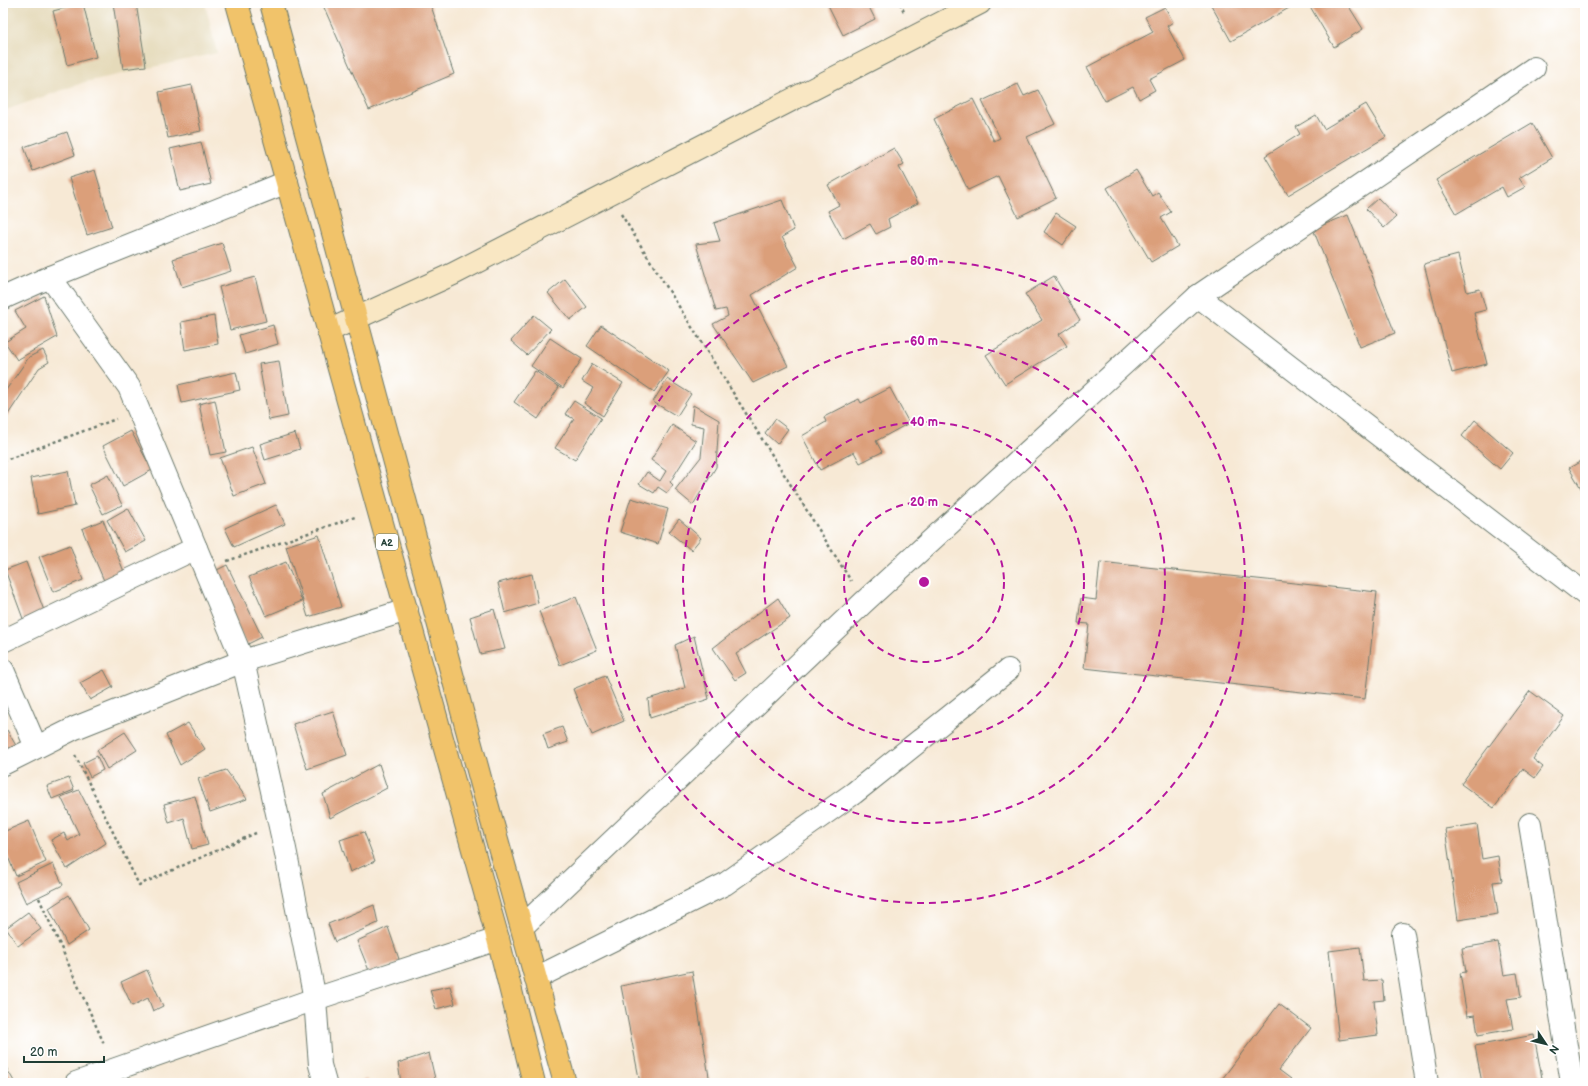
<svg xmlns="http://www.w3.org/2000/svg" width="1588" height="1086" viewBox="0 0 1588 1086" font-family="'Balsamiq Sans',sans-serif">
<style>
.built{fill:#e5daba}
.building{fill:#db9f7a}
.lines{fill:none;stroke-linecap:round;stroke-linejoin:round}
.street-casing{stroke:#6b796c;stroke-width:24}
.secondary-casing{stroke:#6b796c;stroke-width:24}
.highway-casing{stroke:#6b796c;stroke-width:24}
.path{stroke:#6b796c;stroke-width:2.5;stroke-dasharray:3 3;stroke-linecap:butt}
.street{stroke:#fff;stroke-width:22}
.secondary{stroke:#f9e7c3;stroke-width:22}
.highway{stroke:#f1c36a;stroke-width:22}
.ring{fill:none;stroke:#b5179e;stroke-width:2;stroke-dasharray:7 5}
.labels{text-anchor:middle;stroke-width:3.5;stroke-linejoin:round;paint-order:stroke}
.shield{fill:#fff;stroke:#627771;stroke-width:1}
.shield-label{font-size:10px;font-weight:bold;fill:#1f3d34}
.centre{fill:#b5179e;stroke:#fff;stroke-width:2}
.ring-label{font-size:12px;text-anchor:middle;font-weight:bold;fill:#b5179e;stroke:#fff;stroke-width:3.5;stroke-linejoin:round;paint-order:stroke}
</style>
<rect width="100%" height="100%" fill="#fff"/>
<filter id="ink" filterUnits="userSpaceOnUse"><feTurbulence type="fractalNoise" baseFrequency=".025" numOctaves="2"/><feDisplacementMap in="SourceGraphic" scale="8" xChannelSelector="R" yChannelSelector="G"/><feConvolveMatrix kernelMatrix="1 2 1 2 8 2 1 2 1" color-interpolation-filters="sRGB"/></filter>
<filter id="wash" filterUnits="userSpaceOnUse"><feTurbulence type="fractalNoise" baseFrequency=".012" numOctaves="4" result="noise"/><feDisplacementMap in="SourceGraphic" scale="16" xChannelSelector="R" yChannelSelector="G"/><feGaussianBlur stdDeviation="0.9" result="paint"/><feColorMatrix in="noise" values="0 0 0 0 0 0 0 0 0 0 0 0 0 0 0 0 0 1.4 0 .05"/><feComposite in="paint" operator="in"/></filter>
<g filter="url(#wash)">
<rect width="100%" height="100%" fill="#f7e9d5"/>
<!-- built -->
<polygon class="built" points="3,3 205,3 217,53 85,82 3,111"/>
<g id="blocks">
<!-- building -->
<g class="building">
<polygon points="83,3 96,57 67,65 53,11"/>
<polygon points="113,3 136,3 146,66 123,69"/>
<polygon points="322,3 430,3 454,74 369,110"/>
<polygon points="827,3 867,3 875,19 843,35"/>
<polygon points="1210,3 1295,3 1296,4 1231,41"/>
<polygon points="1308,3 1352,3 1348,5 1363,29 1334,47"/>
<polygon points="1165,7 1173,22 1167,26 1185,60 1149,79 1155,90 1139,99 1133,87 1105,101 1087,67 1153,32 1145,17"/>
<polygon points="1018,84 1024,96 1038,90 1055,124 1027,137 1056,198 1018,217 998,176 968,190 934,119 973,99 994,141 1000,138 982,101"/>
<polygon points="192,85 201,131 168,138 159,92"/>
<polygon points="1366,104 1386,137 1288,195 1265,156 1300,134 1296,127 1316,115 1324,129"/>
<polygon points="1532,123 1552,158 1519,178 1525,187 1507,197 1502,187 1456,214 1436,180"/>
<polygon points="67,132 75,155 33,171 24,147"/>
<polygon points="201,142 211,184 180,191 170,149"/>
<polygon points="894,148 904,164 899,167 918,203 888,219 890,227 876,234 870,224 843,239 828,211 839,205 828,185"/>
<polygon points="95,170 112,227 87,235 69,178"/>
<polygon points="1136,170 1152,196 1158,192 1171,212 1161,218 1178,246 1151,262 1107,188"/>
<polygon points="1378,198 1396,217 1384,228 1366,209"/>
<polygon points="782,200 794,230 782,237 798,267 752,295 788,366 753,383 713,324 728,316 726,309 716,311 696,244 720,241 714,223"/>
<polygon points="1056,213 1076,226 1063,245 1044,232"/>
<polygon points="1348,215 1395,333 1360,347 1313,229"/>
<polygon points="222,243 231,271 182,287 173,259"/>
<polygon points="1458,255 1467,292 1480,289 1486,310 1474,313 1487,364 1452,373 1424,264"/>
<polygon points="1054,276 1080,320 1059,334 1067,346 1005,384 986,355 1042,320 1025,294"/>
<polygon points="255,277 266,321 230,330 219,287"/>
<polygon points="565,279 587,307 570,320 548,293"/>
<polygon points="44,296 57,337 17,360 5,342 26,329 15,311"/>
<polygon points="534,315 551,329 527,355 511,341"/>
<polygon points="214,316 218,344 185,350 181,322"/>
<polygon points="273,325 278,344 245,354 239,335"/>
<polygon points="601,325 669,371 654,392 587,346"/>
<polygon points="550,338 582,359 563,388 531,366"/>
<polygon points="43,350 49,362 39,368 5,419 3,418 3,388 6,390 29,357"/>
<polygon points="279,361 288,416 269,420 259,364"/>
<polygon points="592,364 623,383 603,416 584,403 593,388 582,381"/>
<polygon points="535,371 559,387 538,419 514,402"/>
<polygon points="236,372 240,390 182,403 178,385"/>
<polygon points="667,379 691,394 677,416 653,402"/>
<polygon points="890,388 909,423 876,441 882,452 860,463 854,452 820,470 802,436 826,422 824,417 859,399 861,403"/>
<polygon points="215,400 226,452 210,455 199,404"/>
<polygon points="574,401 601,418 575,460 555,448 574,419 565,414"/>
<polygon points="693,405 719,420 716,467 693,505 675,490 701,457 704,427 691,424"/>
<polygon points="775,419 788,429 777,444 765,433"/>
<polygon points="1475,420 1513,453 1500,469 1462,436"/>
<polygon points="672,425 696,441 670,482 673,485 667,493 658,487 654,493 639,484 647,472 660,481 666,471 651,460"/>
<polygon points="131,431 152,470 123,486 103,446"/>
<polygon points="295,433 300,449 265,460 260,444"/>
<polygon points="252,447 266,484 234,496 220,458"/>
<polygon points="1585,459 1585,495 1569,468"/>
<polygon points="68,471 75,506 38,514 31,478"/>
<polygon points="108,475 122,505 103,514 89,485"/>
<polygon points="631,498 668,509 658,544 620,532"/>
<polygon points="276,505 285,524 234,547 225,528"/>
<polygon points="128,508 146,541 125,552 107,520"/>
<polygon points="679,519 701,538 691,550 669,532"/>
<polygon points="103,520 125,574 105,583 82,529"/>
<polygon points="319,535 341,607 308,617 286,546"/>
<polygon points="70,545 83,580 53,592 39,557"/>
<polygon points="26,562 46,616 25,624 5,570"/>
<polygon points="286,562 302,601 266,616 249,577"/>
<polygon points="1100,562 1377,592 1365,699 1084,668 1089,624 1078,623 1081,598 1096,600"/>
<polygon points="227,565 262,637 246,645 211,573"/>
<polygon points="532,574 538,603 505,613 498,583"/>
<polygon points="576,597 597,650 560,665 539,611"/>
<polygon points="778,598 790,618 736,654 746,673 735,680 713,648"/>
<polygon points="494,609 505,649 480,654 470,617"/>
<polygon points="694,636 709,699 650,718 648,699 685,688 675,645"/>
<polygon points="104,670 113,687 90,700 80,683"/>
<polygon points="605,676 624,721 592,735 573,689"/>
<polygon points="1530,691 1564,716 1533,759 1543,767 1535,778 1523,769 1494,808 1461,784"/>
<polygon points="333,711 347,755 307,769 293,724"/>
<polygon points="188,723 205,749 180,765 166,735"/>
<polygon points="562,727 568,742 548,749 543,734"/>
<polygon points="7,730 18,749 3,758 3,733"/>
<polygon points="125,732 137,750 107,769 97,750"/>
<polygon points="97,756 103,770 90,777 83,763"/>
<polygon points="379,764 387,788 330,818 323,794"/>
<polygon points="226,770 247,799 210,812 198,779"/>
<polygon points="69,778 74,790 52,799 47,786"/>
<polygon points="79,790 106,843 67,869 51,840 64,833 68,841 79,834 61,797"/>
<polygon points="195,796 208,845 192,849 184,818 169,823 164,804"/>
<polygon points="29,821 46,862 16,876 3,845 3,832"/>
<polygon points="1477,824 1482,859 1498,856 1502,881 1493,882 1498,914 1458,920 1445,829"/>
<polygon points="364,832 375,861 350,872 340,840"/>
<polygon points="53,864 63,885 26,903 16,882"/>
<polygon points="69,895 89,930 67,945 49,908"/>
<polygon points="374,905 378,923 335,942 328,924"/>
<polygon points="28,912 41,929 18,946 6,928"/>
<polygon points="388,927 400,962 370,973 357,941"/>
<polygon points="1498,942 1504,975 1517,973 1521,997 1507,999 1513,1029 1478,1035 1475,1015 1467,1016 1460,973 1466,972 1462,948"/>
<polygon points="1360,947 1364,981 1382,980 1384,1000 1374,1001 1378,1035 1339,1040 1329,951"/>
<polygon points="147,970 163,1006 153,1011 148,998 132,1006 121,982"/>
<polygon points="692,971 710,1083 640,1083 621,986"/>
<polygon points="450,986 455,1004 436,1009 430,990"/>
<polygon points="1279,1004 1311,1028 1279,1070 1291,1079 1287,1083 1276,1083 1270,1079 1267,1083 1219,1083"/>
<polygon points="1534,1035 1542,1078 1514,1083 1482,1083 1475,1046"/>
<polygon points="429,1053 436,1083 401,1083 398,1063"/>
<polygon points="3,1062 15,1083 3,1083"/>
<polygon points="367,1079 369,1083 354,1083"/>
</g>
</g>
</g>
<g filter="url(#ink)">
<use href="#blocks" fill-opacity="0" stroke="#6b796c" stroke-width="1"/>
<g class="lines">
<defs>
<g id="street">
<polyline points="50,277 129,387 243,661 285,849 315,999 320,1065 325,1083"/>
<polyline points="1198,296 1534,68"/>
<polyline points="3,298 50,277 287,182"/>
<polyline points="3,641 196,548"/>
<polyline points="3,670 36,747"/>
<polyline points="3,764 75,728 243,661 407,610"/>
<polyline points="1530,824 1572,1083"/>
<polyline points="522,927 864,602 1198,296 1585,594"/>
<polyline points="1403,934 1427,1083"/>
<polyline points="536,978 725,884 854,793 1008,670"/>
<polyline points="76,1083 315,999 498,939"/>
</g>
<polyline id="secondary" points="328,331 453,274 980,3"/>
<g id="highway">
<polyline points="237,3 498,939 534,1083"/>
<polyline points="271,3 486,800 565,1083"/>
</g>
</defs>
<!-- street casing -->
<use href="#street" class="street-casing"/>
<!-- secondary casing -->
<use href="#secondary" class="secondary-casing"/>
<!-- highway casing -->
<use href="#highway" class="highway-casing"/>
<!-- path -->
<g class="path">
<polyline points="900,3 905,14"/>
<polyline points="621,214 851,581"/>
<polyline points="3,461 116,419"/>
<polyline points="227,561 355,517"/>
<polyline points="75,755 139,885 256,833"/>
<polyline points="39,898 105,1046"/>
</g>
<!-- street -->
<use href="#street" class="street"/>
<!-- secondary -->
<use href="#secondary" class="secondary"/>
<!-- highway -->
<use href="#highway" class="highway"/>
</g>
</g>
<!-- distance rings -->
<g class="ring">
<circle cx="924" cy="582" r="80"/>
<circle cx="924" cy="582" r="160"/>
<circle cx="924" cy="582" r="241"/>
<circle cx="924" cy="582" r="321"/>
</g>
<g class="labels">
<!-- shield labels -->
<rect class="shield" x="376" y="534" width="22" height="16" rx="3"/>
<g class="shield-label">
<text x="387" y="546">A2</text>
</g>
</g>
<circle cx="924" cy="582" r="6" class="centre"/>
<g class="ring-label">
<text x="924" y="265">80 m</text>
<text x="924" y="345">60 m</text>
<text x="924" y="426">40 m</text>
<text x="924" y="506">20 m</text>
</g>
<!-- margin -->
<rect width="1588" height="1086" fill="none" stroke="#fff" stroke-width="16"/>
<!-- north arrow -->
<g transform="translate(1546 1044) rotate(125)" stroke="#ffffff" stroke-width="3" paint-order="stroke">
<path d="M0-3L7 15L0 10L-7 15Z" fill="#1f3d34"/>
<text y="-6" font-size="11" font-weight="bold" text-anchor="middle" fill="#1f3d34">N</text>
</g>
<!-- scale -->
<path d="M24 1056v6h80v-6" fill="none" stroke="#1f3d34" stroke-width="2"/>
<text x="30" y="1056" font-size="12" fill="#1f3d34" stroke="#ffffff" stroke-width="3" paint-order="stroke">20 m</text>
</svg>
